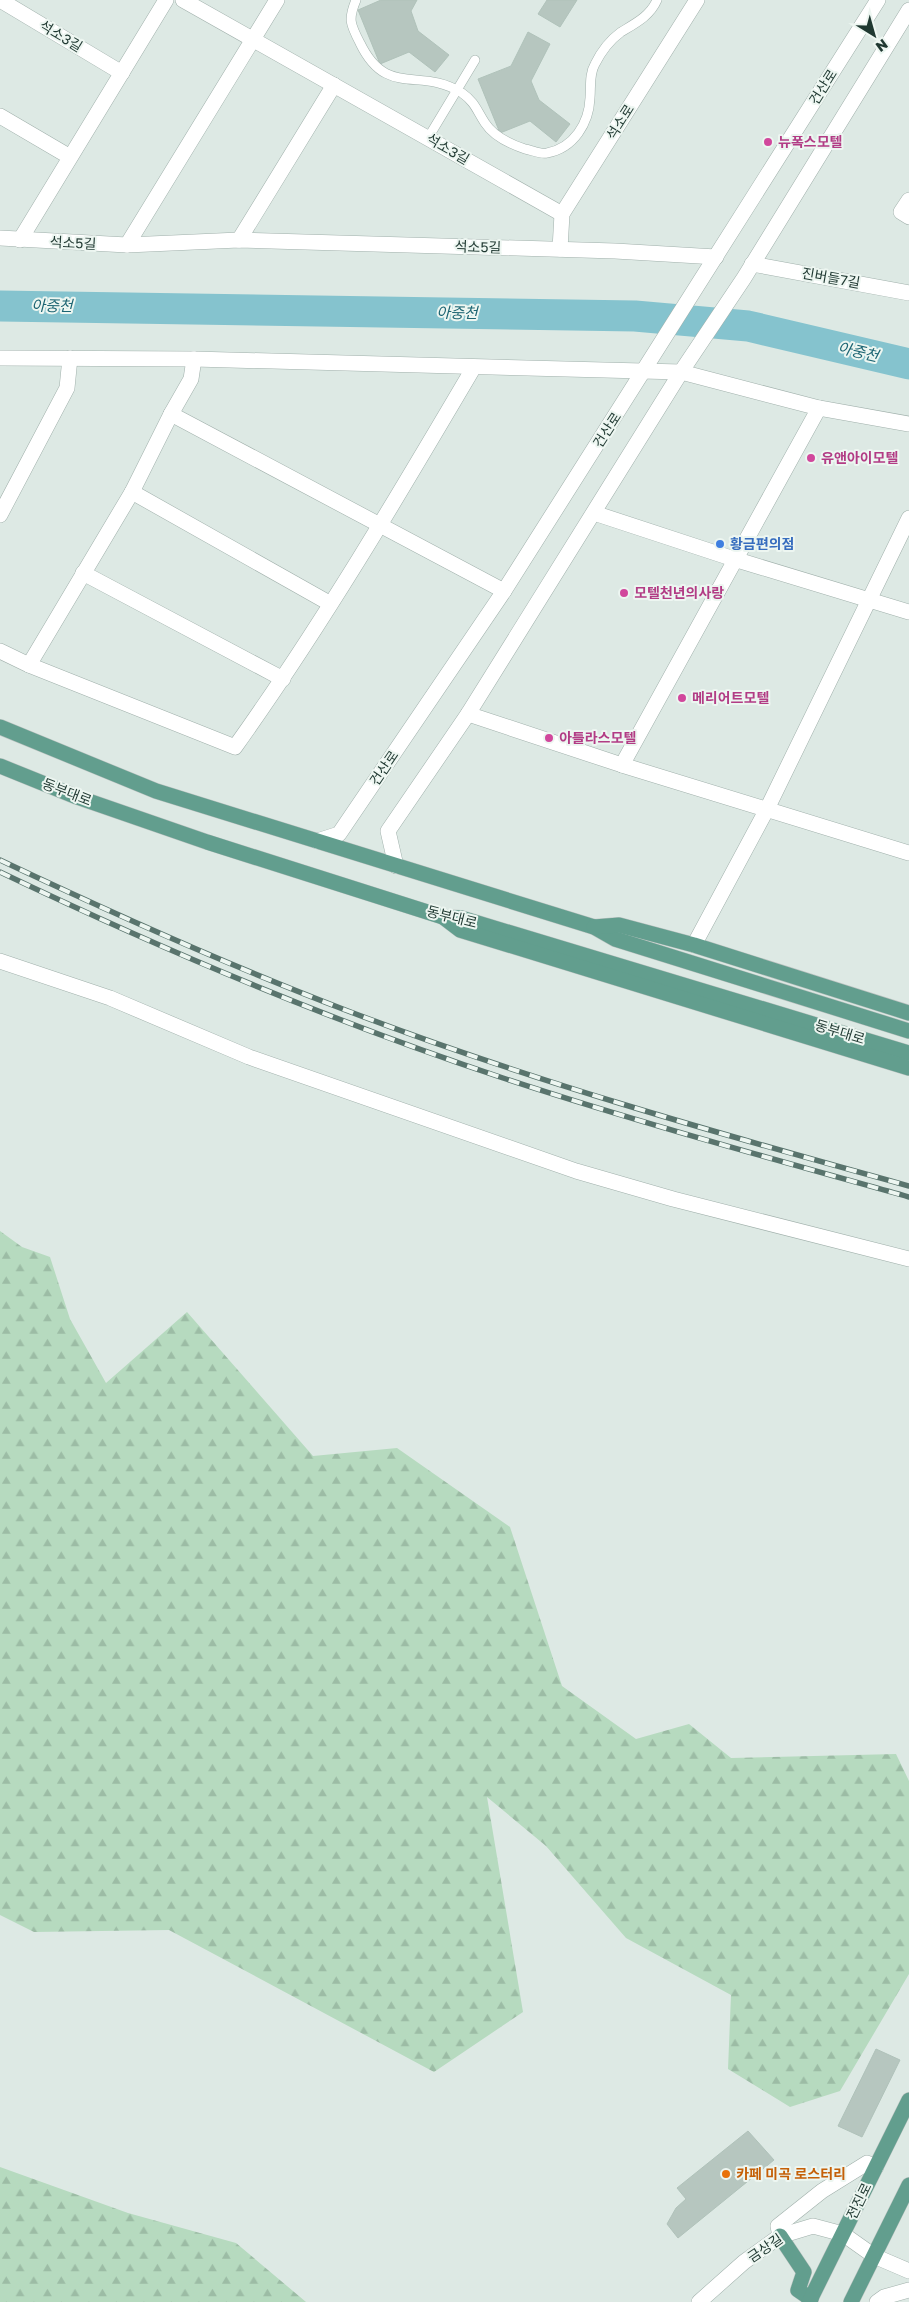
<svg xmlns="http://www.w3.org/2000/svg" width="909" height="2302" viewBox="0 0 909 2302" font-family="'Golos Text','Noto Sans KR',sans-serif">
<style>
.forest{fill:url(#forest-firs)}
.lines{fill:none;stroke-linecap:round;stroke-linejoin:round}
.river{stroke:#85c3ce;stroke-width:31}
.building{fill:#b6c6bf;stroke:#b0c2ba}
.service-casing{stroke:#a0b0ab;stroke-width:10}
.minor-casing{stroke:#a0b0ab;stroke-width:16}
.tertiary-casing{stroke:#a0b0ab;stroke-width:16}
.primary-casing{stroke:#bcc3c1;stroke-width:16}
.service{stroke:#fff;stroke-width:9}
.minor{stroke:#fff;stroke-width:15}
.tertiary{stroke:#fff;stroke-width:15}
.primary{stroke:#629e8e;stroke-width:15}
.rail-casing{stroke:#59746d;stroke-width:5.5}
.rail{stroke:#edf6f1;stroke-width:4;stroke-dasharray:11;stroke-linecap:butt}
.hotel-dot{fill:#d1479c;stroke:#edf6f1;stroke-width:2}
.shop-dot{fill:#3f7fe0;stroke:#edf6f1;stroke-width:2}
.food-dot{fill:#e8710a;stroke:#edf6f1;stroke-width:2}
.labels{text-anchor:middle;stroke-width:4;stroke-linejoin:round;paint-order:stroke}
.street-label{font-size:14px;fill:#1f3831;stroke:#edf6f1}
.hotel-label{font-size:14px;font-weight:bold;fill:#b23c85;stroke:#edf6f1;text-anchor:start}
.shop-label{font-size:14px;font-weight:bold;fill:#366cbe;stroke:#edf6f1;text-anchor:start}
.food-label{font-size:14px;font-weight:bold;fill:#c56008;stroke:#edf6f1;text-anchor:start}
.water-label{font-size:15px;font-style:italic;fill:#1b6472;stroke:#edf6f1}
</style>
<defs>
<pattern id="forest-firs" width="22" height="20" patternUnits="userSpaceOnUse" patternTransform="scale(1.25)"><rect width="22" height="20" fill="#b6dabf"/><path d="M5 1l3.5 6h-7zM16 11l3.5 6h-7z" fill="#9cbca5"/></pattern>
</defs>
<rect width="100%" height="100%" fill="#dde9e4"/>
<!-- forest -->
<g class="forest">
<polygon points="0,1231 22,1247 50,1257 70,1319 106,1383 187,1312 313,1456 397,1448 510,1527 562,1686 636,1739 689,1724 731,1758 896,1754 909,1781 909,1974 840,2091 790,2107 728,2069 731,1995 626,1938 546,1846 487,1797 523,2012 434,2072 169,1930 34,1932 0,1915"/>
<polygon points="0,2167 128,2213 236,2243 306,2302 0,2302"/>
</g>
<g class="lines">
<!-- river -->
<polyline class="river" points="0,306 635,316 748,326 909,364"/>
</g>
<!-- building -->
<g class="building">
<polygon points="381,0 417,0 411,11 418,31 449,55 435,72 409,52 380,64 358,10"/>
<polygon points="547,0 577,0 560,27 538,14"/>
<polygon points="528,32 550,44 531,81 539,100 570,124 556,142 530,121 500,133 478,79 511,66"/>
<polygon points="876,2049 900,2060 862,2137 838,2126"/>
<polygon points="748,2131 774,2160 678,2238 667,2224 676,2208 686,2199 677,2188"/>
</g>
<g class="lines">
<defs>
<g id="service">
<path d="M 356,0 C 348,19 350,24 360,43 C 387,99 420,66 462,93 C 475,102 477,111 485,123 C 494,137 510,144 525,149 C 532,150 541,155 547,153 C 574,148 589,123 590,98 C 591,87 589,74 595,64 C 601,52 610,40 621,32 C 636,23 650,16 657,0"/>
<polyline points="428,138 475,60"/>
</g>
<g id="minor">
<polyline points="0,0 122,73"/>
<polyline points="183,0 562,214"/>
<polyline points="0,116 70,157"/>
<polyline points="909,200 901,212 909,217"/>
<polyline points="0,238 127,245 239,240 615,251 716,257"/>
<polyline points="20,240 166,0"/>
<polyline points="239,240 334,85"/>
<polyline points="127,245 277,0"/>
<polyline points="560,249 562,214 697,0"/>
<polyline points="752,264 909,293"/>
<polyline points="0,358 194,359 681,372 819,408 909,424"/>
<polyline points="171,414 504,591"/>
<polyline points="132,492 329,603"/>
<polyline points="594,513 734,559 909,612"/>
<polyline points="0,515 67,388 70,358"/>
<polyline points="83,573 283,679"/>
<path d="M 0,651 L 29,665 L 235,747 C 322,625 398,496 474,367"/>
<polyline points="29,665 132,492 171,414 191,379 194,359"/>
<polyline points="468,714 622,765 909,853"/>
<polyline points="622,765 819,408"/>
<polyline points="694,945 767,809 909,518"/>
<polyline points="0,961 110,998 249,1057 576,1171 673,1199 909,1259"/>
<polyline points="780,2236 778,2226 822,2191 867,2163 876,2167"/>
<polyline points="699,2302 744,2262 780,2236 813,2226 843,2234 874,2256 909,2271"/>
<polyline points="877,2302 884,2297 909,2290"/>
</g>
<g id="tertiary">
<polyline points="317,841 339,834 504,591 878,0"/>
<polyline points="396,866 388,831 468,714 681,372 744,278 909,10"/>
</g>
<g id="primary">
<polyline points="0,727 156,791 594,927 615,939 909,1031"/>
<polyline points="0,766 77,797 207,842 443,917 461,918 909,1053"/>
<polyline points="443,917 460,930 909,1068"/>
<polyline points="594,927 619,925 694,945 909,1013"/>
<polyline points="780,2236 804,2272 798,2290 811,2299"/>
<polyline points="809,2302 909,2100"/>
<polyline points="851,2302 909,2185"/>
</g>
</defs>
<!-- service casing -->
<use href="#service" class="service-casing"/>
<!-- minor casing -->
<use href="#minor" class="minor-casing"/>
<!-- tertiary casing -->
<use href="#tertiary" class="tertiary-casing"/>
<!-- primary casing -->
<use href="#primary" class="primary-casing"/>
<!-- service -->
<use href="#service" class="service"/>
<!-- minor -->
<use href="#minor" class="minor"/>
<!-- tertiary -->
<use href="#tertiary" class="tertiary"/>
<!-- primary -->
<use href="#primary" class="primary"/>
<defs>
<g id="rail">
<path d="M 0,860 C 114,914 230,966 348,1011 C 531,1081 720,1134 909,1186"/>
<path d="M 0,872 C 163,950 331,1021 503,1078 C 637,1122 773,1159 909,1197"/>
</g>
</defs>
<!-- rail casing -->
<use href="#rail" class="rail-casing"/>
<!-- rail -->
<use href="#rail" class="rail"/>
</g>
<!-- markers -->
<g class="hotel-dot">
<circle cx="768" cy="142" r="5"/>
<circle cx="811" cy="458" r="5"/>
<circle cx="624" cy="593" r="5"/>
<circle cx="682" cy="698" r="5"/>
<circle cx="549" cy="738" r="5"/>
</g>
<circle class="shop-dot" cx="720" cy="544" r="5"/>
<circle class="food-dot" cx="726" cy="2174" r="5"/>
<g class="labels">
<!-- street labels -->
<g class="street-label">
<text transform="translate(61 36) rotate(31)" y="5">석소3길</text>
<text transform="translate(823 87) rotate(-58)" y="5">건산로</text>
<text transform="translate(620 122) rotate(-58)" y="5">석소로</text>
<text transform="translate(448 149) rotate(30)" y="5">석소3길</text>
<text transform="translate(73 243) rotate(3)" y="5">석소5길</text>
<text transform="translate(478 247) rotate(2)" y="5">석소5길</text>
<text transform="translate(831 278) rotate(10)" y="5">진버들7길</text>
<text transform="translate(607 430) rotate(-57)" y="5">건산로</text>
<text transform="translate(384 768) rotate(-56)" y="5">건산로</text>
<text transform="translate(67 792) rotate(21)" y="5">동부대로</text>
<text transform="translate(452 917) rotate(14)" y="5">동부대로</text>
<text transform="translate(840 1032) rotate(17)" y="5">동부대로</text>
<text transform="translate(859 2201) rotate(-64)" y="5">전진로</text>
<text transform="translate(765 2248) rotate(-34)" y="5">금상길</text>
</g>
<!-- hotel labels -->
<g class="hotel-label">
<text x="778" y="147">뉴폭스모텔</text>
<text x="821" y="463">유앤아이모텔</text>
<text x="634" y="598">모텔천년의사랑</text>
<text x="692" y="703">메리어트모텔</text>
<text x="559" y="743">아틀라스모텔</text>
</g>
<!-- shop labels -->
<g class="shop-label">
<text x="730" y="549">황금편의점</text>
</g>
<!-- food labels -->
<g class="food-label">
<text x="736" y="2179">카페 미곡 로스터리</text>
</g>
<!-- water labels -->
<g class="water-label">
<text transform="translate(52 306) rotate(1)" y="5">아중천</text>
<text transform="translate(457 313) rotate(1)" y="5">아중천</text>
<text transform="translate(858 352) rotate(13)" y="5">아중천</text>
</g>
</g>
<!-- north arrow -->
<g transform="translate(874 35) rotate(143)" stroke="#edf6f1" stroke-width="4" paint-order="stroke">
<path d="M0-4L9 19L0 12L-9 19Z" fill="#1f3831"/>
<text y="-8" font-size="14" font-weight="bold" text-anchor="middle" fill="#1f3831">N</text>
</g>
</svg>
